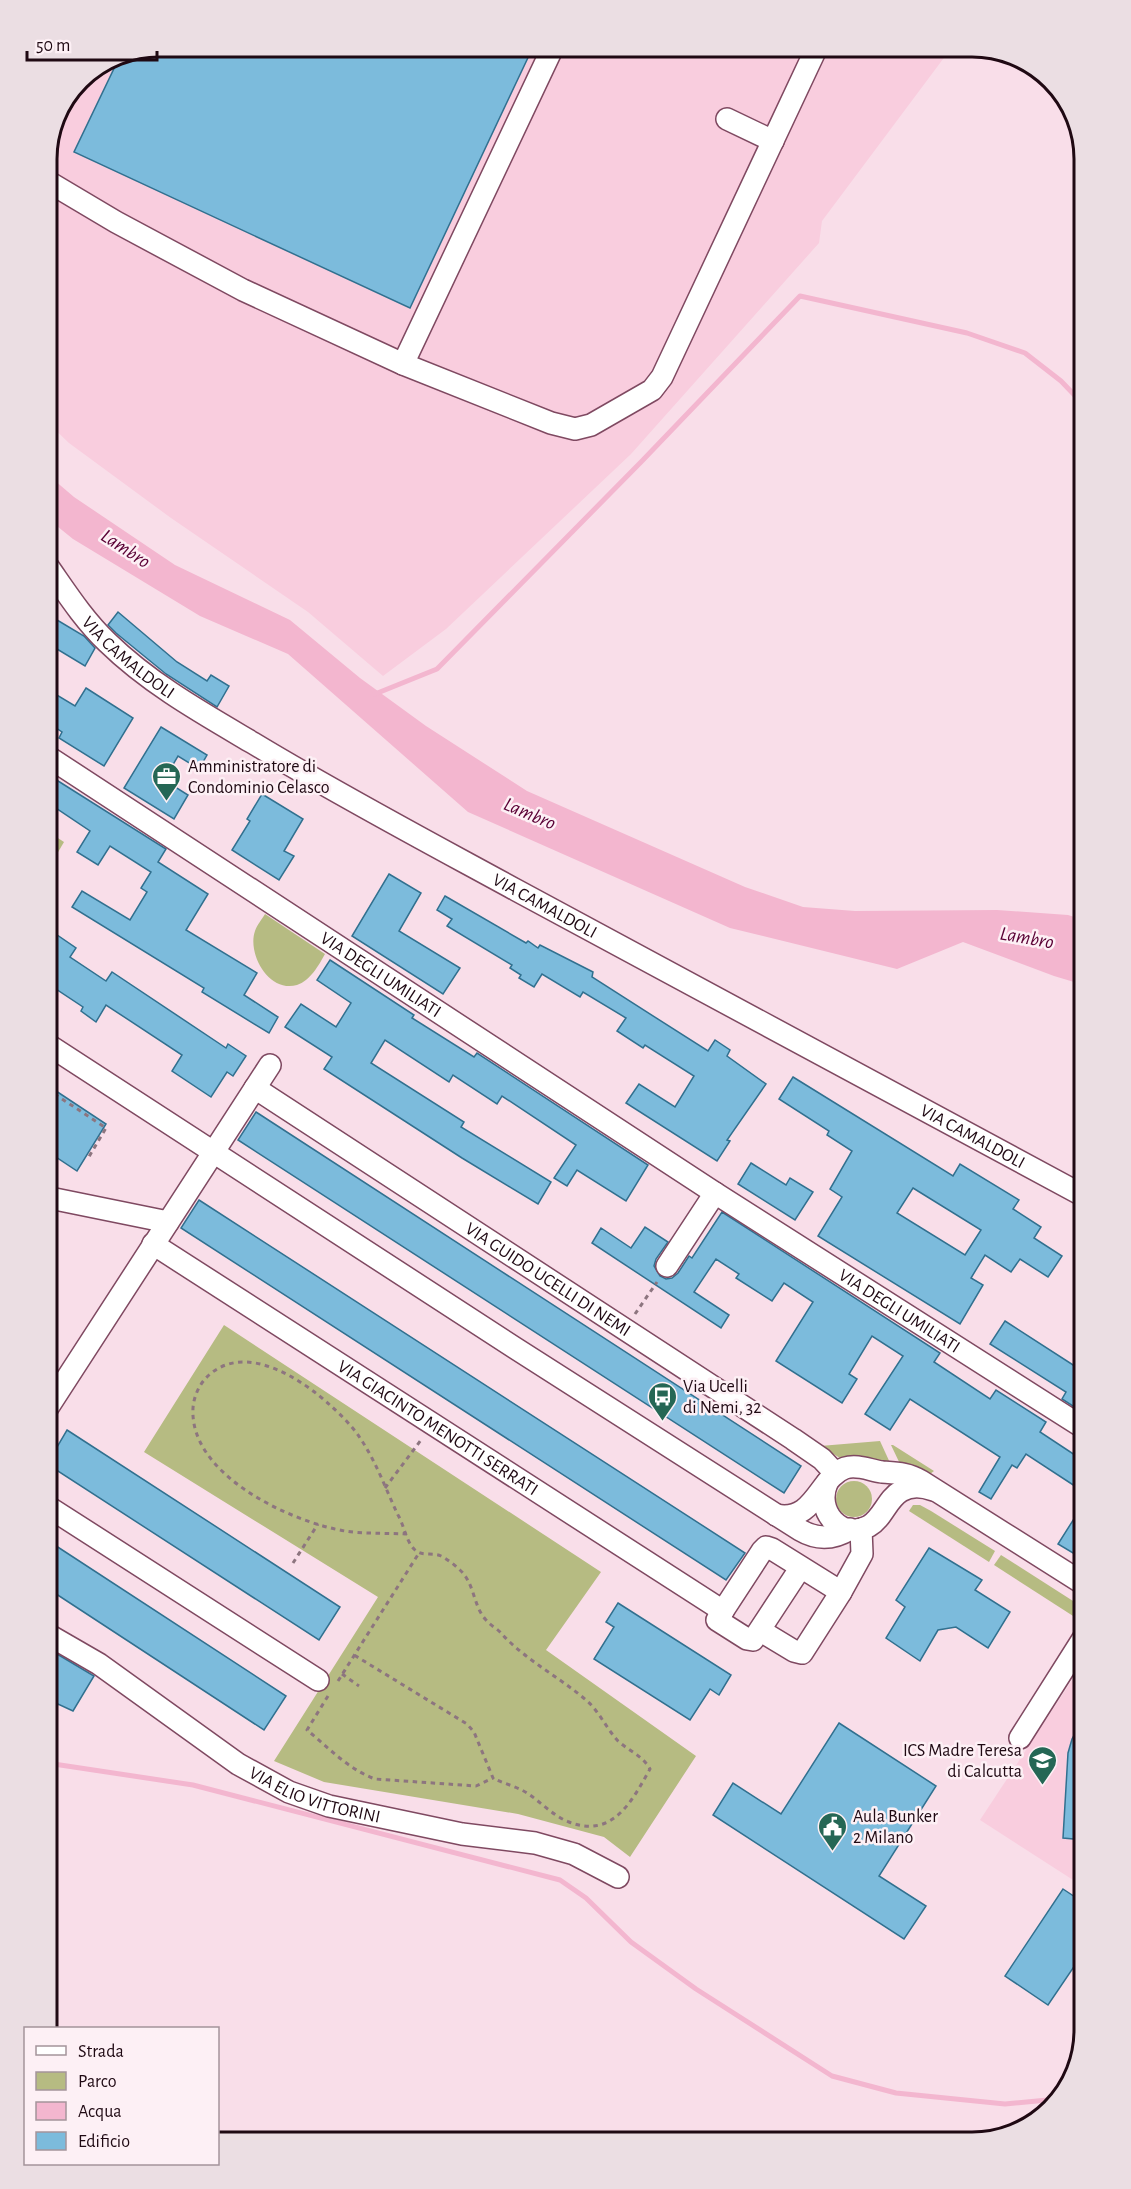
<svg xmlns="http://www.w3.org/2000/svg" width="1131" height="2189" viewBox="0 0 1131 2189" font-family="'Alegreya Sans',sans-serif">
<style>
.built{fill:#f9cdde}
.green{fill:#b6bb82}
.water{fill:#f3b6cf}
.lines{fill:none;stroke-linecap:round;stroke-linejoin:round}
.stream{stroke:#f3b6cf;stroke-width:5}
.building{fill:#7cbbdc;stroke:#31708f;stroke-width:1.5;fill-rule:evenodd}
.minor-casing{stroke:#7f4961;stroke-width:24}
.path{stroke:#8d757f;stroke-width:3;stroke-dasharray:4.5 4.5;stroke-linecap:butt}
.minor{stroke:#fff;stroke-width:21}
.labels{text-anchor:middle;stroke-width:5;stroke-linejoin:round;paint-order:stroke}
.street-label{font-size:18px;fill:#1f0913;stroke:#fdf0f5}
.poi-label{font-size:18px;fill:#1f0913;stroke:#fdf0f5;text-anchor:start}
.water-label{font-size:20px;font-style:italic;fill:#5a0035;stroke:#fdf0f5}
.rim{fill:none;stroke:#1f0913;stroke-width:3}
</style>
<rect width="100%" height="100%" fill="#f9dee9"/>
<!-- built -->
<g class="built">
<polygon points="159,47 952,47 822,221 819,243 631,454 446,629 383,676 308,612 171,518 69,443 47,422 47,152 80,79 116,55"/>
<polygon points="1084,1662 1084,1887 980,1820"/>
</g>
<!-- green -->
<g class="green">
<polygon points="47,831 64,842 47,871"/>
<path d="M 265,914 L 325,954 C 319,965 310,981 297,985 C 269,993 247,954 255,931 C 257,925 262,919 265,914 Z"/>
<polygon points="224,1325 601,1572 546,1650 696,1756 630,1857 604,1837 518,1814 324,1782 274,1761 378,1597 144,1452"/>
<polygon points="880,1441 891,1465 840,1458 820,1446"/>
<polygon points="891,1445 893,1445 934,1471 930,1474 916,1468 901,1466"/>
<circle cx="854" cy="1499" r="18"/>
<polygon points="913,1505 920,1505 931,1511 995,1551 989,1562 909,1511"/>
<polygon points="1001,1555 1084,1608 1084,1623 994,1565"/>
</g>
<!-- water -->
<polygon class="water" points="47,474 74,497 175,565 290,620 360,678 426,726 527,791 745,887 803,907 855,911 997,910 1068,915 1084,920 1084,985 1054,976 963,942 897,969 730,928 468,812 288,654 200,616 73,539 47,518"/>
<g class="lines">
<!-- stream -->
<g class="stream">
<polyline points="375,694 437,669 642,461 800,296 967,333 1025,353 1061,381 1084,405"/>
<polyline points="47,1763 193,1785 560,1880 586,1898 631,1942 696,1989 832,2076 896,2093 1005,2104 1058,2099"/>
</g>
</g>
<!-- building -->
<g class="building">
<polygon points="159,46 504,47 533,47 410,308 74,152 121,54"/>
<polygon points="118,612 177,662 207,681 211,675 229,686 217,707 166,674 116,633 108,625"/>
<polygon points="47,614 84,636 95,648 85,666 47,643"/>
<polygon points="86,688 133,718 104,766 59,738 62,732 47,722 47,689 75,706"/>
<polygon points="161,727 207,755 199,769 178,756 164,780 188,795 174,819 124,788"/>
<polygon points="47,774 166,849 158,862 208,894 186,930 257,973 244,995 278,1017 269,1033 202,992 204,988 72,907 82,891 130,920 147,892 141,888 151,872 110,846 98,865 77,852 90,831 47,802"/>
<polygon points="262,794 303,819 284,851 294,856 279,880 232,850 250,821 247,819"/>
<polygon points="389,874 421,893 399,931 460,968 443,994 352,936"/>
<polygon points="445,896 526,943 528,941 538,948 540,945 593,972 592,977 708,1051 715,1040 730,1050 727,1056 766,1084 727,1140 730,1141 717,1161 626,1103 639,1084 675,1107 694,1076 645,1045 643,1048 617,1031 626,1018 583,992 580,997 542,974 534,987 519,978 521,975 510,968 512,965 447,926 452,919 437,910"/>
<polygon points="47,928 76,948 70,957 106,981 112,972 226,1048 228,1044 246,1056 233,1076 227,1072 211,1097 172,1071 182,1055 106,1005 96,1022 81,1011 83,1007 47,983"/>
<polygon points="330,960 414,1015 412,1018 474,1057 477,1053 648,1165 626,1201 577,1170 567,1186 554,1178 576,1145 502,1096 497,1104 453,1075 449,1082 385,1040 371,1063 464,1122 461,1127 551,1182 538,1204 462,1158 324,1069 332,1057 285,1027 301,1004 336,1027 351,1003 317,980"/>
<path d="M 793,1077 L 953,1176 L 960,1164 L 1019,1200 L 1013,1209 L 1041,1227 L 1034,1238 L 1062,1256 L 1048,1277 L 1020,1259 L 1011,1272 L 985,1255 L 971,1278 L 983,1285 L 960,1324 L 818,1236 L 842,1197 L 830,1189 L 852,1151 L 827,1135 L 829,1131 L 779,1099 ZM 913,1188 L 981,1230 L 965,1255 L 897,1213 Z"/>
<polygon points="53,1089 106,1124 77,1171 47,1151 47,1098"/>
<polygon points="256,1112 801,1466 784,1493 238,1140"/>
<polygon points="751,1163 786,1185 790,1178 813,1192 795,1220 738,1184"/>
<polygon points="199,1200 745,1553 726,1580 181,1228"/>
<polygon points="722,1212 940,1353 934,1362 990,1399 996,1390 1046,1422 1040,1432 1084,1461 1084,1492 1026,1454 1017,1468 1012,1465 991,1499 979,1492 1000,1457 910,1399 890,1430 865,1414 903,1356 872,1336 849,1374 857,1379 842,1403 776,1361 813,1302 784,1283 772,1301 736,1278 739,1274 716,1259 694,1292 729,1315 721,1328 592,1243 601,1228 631,1248 645,1227 668,1242 656,1259 654,1266 660,1276 666,1279 672,1278 678,1273 689,1256 692,1258"/>
<polygon points="1005,1321 1084,1372 1084,1402 1079,1410 1062,1399 1066,1392 990,1344"/>
<polygon points="67,1430 340,1607 319,1640 47,1464"/>
<polygon points="1084,1503 1084,1546 1078,1556 1058,1544"/>
<polygon points="47,1540 286,1696 264,1730 47,1588"/>
<polygon points="929,1548 982,1580 975,1590 1010,1612 988,1648 956,1627 938,1630 920,1661 886,1638 905,1607 896,1600"/>
<polygon points="618,1603 731,1675 719,1695 710,1689 690,1720 594,1659 614,1627 606,1622"/>
<polygon points="52,1651 94,1676 73,1711 58,1704 47,1729 47,1662"/>
<polygon points="1084,1717 1084,1840 1063,1838 1068,1753 1072,1739"/>
<polygon points="839,1723 936,1786 879,1876 926,1906 904,1939 713,1815 733,1783 781,1814"/>
<polygon points="1063,1889 1084,1903 1084,1976 1073,1968 1048,2005 1005,1976"/>
</g>
<g class="lines">
<defs>
<g id="minor">
<polyline points="727,119 773,141"/>
<polyline points="47,181 116,222 243,290 403,364 551,423 575,429 591,425 652,390 662,377 817,47"/>
<polyline points="403,364 553,47"/>
<path id="s1" d="M 47,565 C 66,592 83,619 107,642 C 150,684 202,713 253,743 C 339,795 428,842 516,890 C 705,993 895,1094 1084,1196"/>
<path id="s2" d="M 47,756 L 715,1193 L 1084,1428"/>
<path d="M 47,1044 L 515,1348 L 800,1530 C 817,1540 834,1539 850,1529"/>
<path id="s3" d="M 255,1088 L 793,1439 L 822,1459 L 835,1473"/>
<polyline points="47,1199 50,1198 168,1222"/>
<path id="s4" d="M 153,1244 L 723,1611"/>
<polyline points="667,1266 715,1193"/>
<polyline points="47,1409 270,1065"/>
<path d="M 827,1483 C 815,1511 841,1541 869,1526 C 883,1518 887,1499 901,1491 C 911,1485 922,1486 933,1490"/>
<polyline points="47,1506 318,1680"/>
<path d="M 776,1515 C 815,1523 819,1477 845,1468 C 857,1464 869,1470 882,1472 C 897,1473 908,1473 921,1481 L 1084,1584"/>
<polyline points="801,1567 753,1640 747,1639 717,1620 762,1551 766,1547 772,1549 841,1592"/>
<polyline points="761,1631 794,1651 802,1653 841,1592 862,1554 861,1529"/>
<path id="s5" d="M 47,1634 L 99,1664 L 238,1764 L 289,1792 L 329,1806 L 462,1834 L 535,1843 L 574,1854 L 618,1877"/>
<polyline points="1020,1738 1084,1637"/>
</g>
</defs>
<!-- minor casing -->
<use href="#minor" class="minor-casing"/>
<!-- path -->
<g class="path">
<polyline points="47,1078 52,1069"/>
<polyline points="47,1089 106,1128 87,1160"/>
<polyline points="635,1314 657,1282"/>
<polyline points="385,1488 421,1440"/>
<path d="M 407,1534 C 387,1533 365,1534 345,1531 C 291,1522 189,1475 193,1408 C 194,1395 200,1383 209,1375 C 246,1342 302,1379 331,1406 C 341,1415 353,1427 360,1438 C 376,1461 386,1490 398,1515 C 404,1525 406,1541 414,1549 C 421,1557 432,1552 441,1556 C 447,1559 455,1565 460,1570 C 475,1584 473,1606 486,1620 C 490,1625 496,1628 500,1632 C 525,1660 558,1676 586,1700 C 599,1711 606,1728 618,1741 C 629,1751 643,1756 650,1769 C 632,1801 613,1839 569,1822 C 553,1816 541,1802 527,1793 C 516,1786 504,1784 493,1778"/>
<polyline points="293,1563 318,1524"/>
<polyline points="342,1674 359,1686"/>
<polyline points="338,1681 419,1553"/>
<path d="M 328,1696 L 307,1730 C 329,1748 348,1769 375,1779 L 476,1786 L 493,1778 L 474,1732 L 467,1724 L 354,1655"/>
</g>
<!-- minor -->
<use href="#minor" class="minor"/>
</g>
<!-- icons -->
<defs>
<symbol id="office-pin" viewBox="-11 -11 22 30"><path d="M0 17L-7.5 6A9.5 9.5 0 1 1 7.5 6Z" fill="#256755" stroke="#fdf0f5"/><path d="M-6-3h4V-5.5h4V-3h4V5H-6ZM-1-4.5V-3h2v-1.5ZM-6 0V1H6V0Z" fill="#fff"/></symbol>
<symbol id="bus-pin" viewBox="-11 -11 22 30"><path d="M0 17L-7.5 6A9.5 9.5 0 1 1 7.5 6Z" fill="#256755" stroke="#fdf0f5"/><path d="M-5-6H5V4H4V6H2V4H-2V6H-4V4H-5ZM-3.5-4V0h7V-4ZM-3.5 1.2v1.5H-2V1.2ZM2 1.2v1.5H3.5V1.2Z" fill="#fff"/></symbol>
<symbol id="school-pin" viewBox="-11 -11 22 30"><path d="M0 17L-7.5 6A9.5 9.5 0 1 1 7.5 6Z" fill="#256755" stroke="#fdf0f5"/><path d="M0-5L7-2L0 1L-7-2ZM-4 1L0 2.5L4 1V4Q0 6-4 4Z" fill="#fff"/></symbol>
<symbol id="civic-pin" viewBox="-11 -11 22 30"><path d="M0 17L-7.5 6A9.5 9.5 0 1 1 7.5 6Z" fill="#256755" stroke="#fdf0f5"/><path d="M-.6-6.5H3V-4.5H.6V-3L4-1V1h2V6H-6V1h2V-1L-.6-3ZM-1.2 2.5V6h2.4V2.5Z" fill="#fff"/></symbol>
</defs>
<g fill-rule="evenodd">
<use href="#office-pin" x="150" y="760" width="33" height="45"/>
<use href="#bus-pin" x="646" y="1380" width="33" height="45"/>
<use href="#school-pin" x="1026" y="1744" width="33" height="45"/>
<use href="#civic-pin" x="816" y="1810" width="33" height="45"/>
</g>
<g class="labels">
<!-- street labels -->
<g class="street-label">
<text dy="6" stroke="none"><textPath href="#s1" startOffset="124">VIA CAMALDOLI</textPath></text>
<text dy="6" stroke="none"><textPath href="#s1" startOffset="610">VIA CAMALDOLI</textPath></text>
<text dy="6" stroke="none"><textPath href="#s2" startOffset="399">VIA DEGLI UMILIATI</textPath></text>
<text dy="6" stroke="none"><textPath href="#s1" startOffset="1096">VIA CAMALDOLI</textPath></text>
<text dy="6" stroke="none"><textPath href="#s3" startOffset="350">VIA GUIDO UCELLI DI NEMI</textPath></text>
<text dy="6" stroke="none"><textPath href="#s2" startOffset="1017">VIA DEGLI UMILIATI</textPath></text>
<text dy="6" stroke="none"><textPath href="#s4" startOffset="339">VIA GIACINTO MENOTTI SERRATI</textPath></text>
<text dy="6" stroke="none"><textPath href="#s5" startOffset="315">VIA ELIO VITTORINI</textPath></text>
</g>
<!-- poi labels -->
<g class="poi-label">
<text x="188" y="772">Amministratore di<tspan x="188" dy="21">Condominio Celasco</tspan></text>
<text x="683" y="1392">Via Ucelli<tspan x="683" dy="21">di Nemi, 32</tspan></text>
<text x="1022" y="1756" text-anchor="end">ICS Madre Teresa<tspan x="1022" dy="21">di Calcutta</tspan></text>
<text x="853" y="1822">Aula Bunker<tspan x="853" dy="21">2 Milano</tspan></text>
</g>
<!-- water labels -->
<g class="water-label">
<text transform="translate(126 548) rotate(33)" y="7">Lambro</text>
<text transform="translate(530 813) rotate(23)" y="7">Lambro</text>
<text transform="translate(1027 937) rotate(10)" y="7">Lambro</text>
</g>
</g>
<!-- crop -->
<path d="M0 0H1131V2189H0ZM159 57H972A102 102 0 0 1 1074 159V2030A102 102 0 0 1 972 2132H159A102 102 0 0 1 57 2030V159A102 102 0 0 1 159 57Z" fill="#ebdee3" fill-rule="evenodd"/>
<path class="rim" d="M159 57H972A102 102 0 0 1 1074 159V2030A102 102 0 0 1 972 2132H159A102 102 0 0 1 57 2030V159A102 102 0 0 1 159 57Z"/>
<!-- legend -->
<rect x="24" y="2027" width="195" height="138" fill="#fdf0f5" stroke="#a4949b" stroke-width="1.5"/>
<rect x="36" y="2046" width="30" height="9" fill="#ffffff" stroke="#a4949b" stroke-width="1.5"/>
<text x="78" y="2057" font-size="18" fill="#1f0913">Strada</text>
<rect x="36" y="2072" width="30" height="18" fill="#b6bb82" stroke="#a4949b" stroke-width="1.5"/>
<text x="78" y="2087" font-size="18" fill="#1f0913">Parco</text>
<rect x="36" y="2102" width="30" height="18" fill="#f3b6cf" stroke="#a4949b" stroke-width="1.5"/>
<text x="78" y="2117" font-size="18" fill="#1f0913">Acqua</text>
<rect x="36" y="2132" width="30" height="18" fill="#7cbbdc" stroke="#a4949b" stroke-width="1.5"/>
<text x="78" y="2147" font-size="18" fill="#1f0913">Edificio</text>
<!-- scale -->
<path d="M27 51v9h130v-9" fill="none" stroke="#1f0913" stroke-width="3"/>
<text x="36" y="51" font-size="18" fill="#1f0913" stroke="#fdf0f5" stroke-width="4.5" paint-order="stroke">50 m</text>
</svg>
